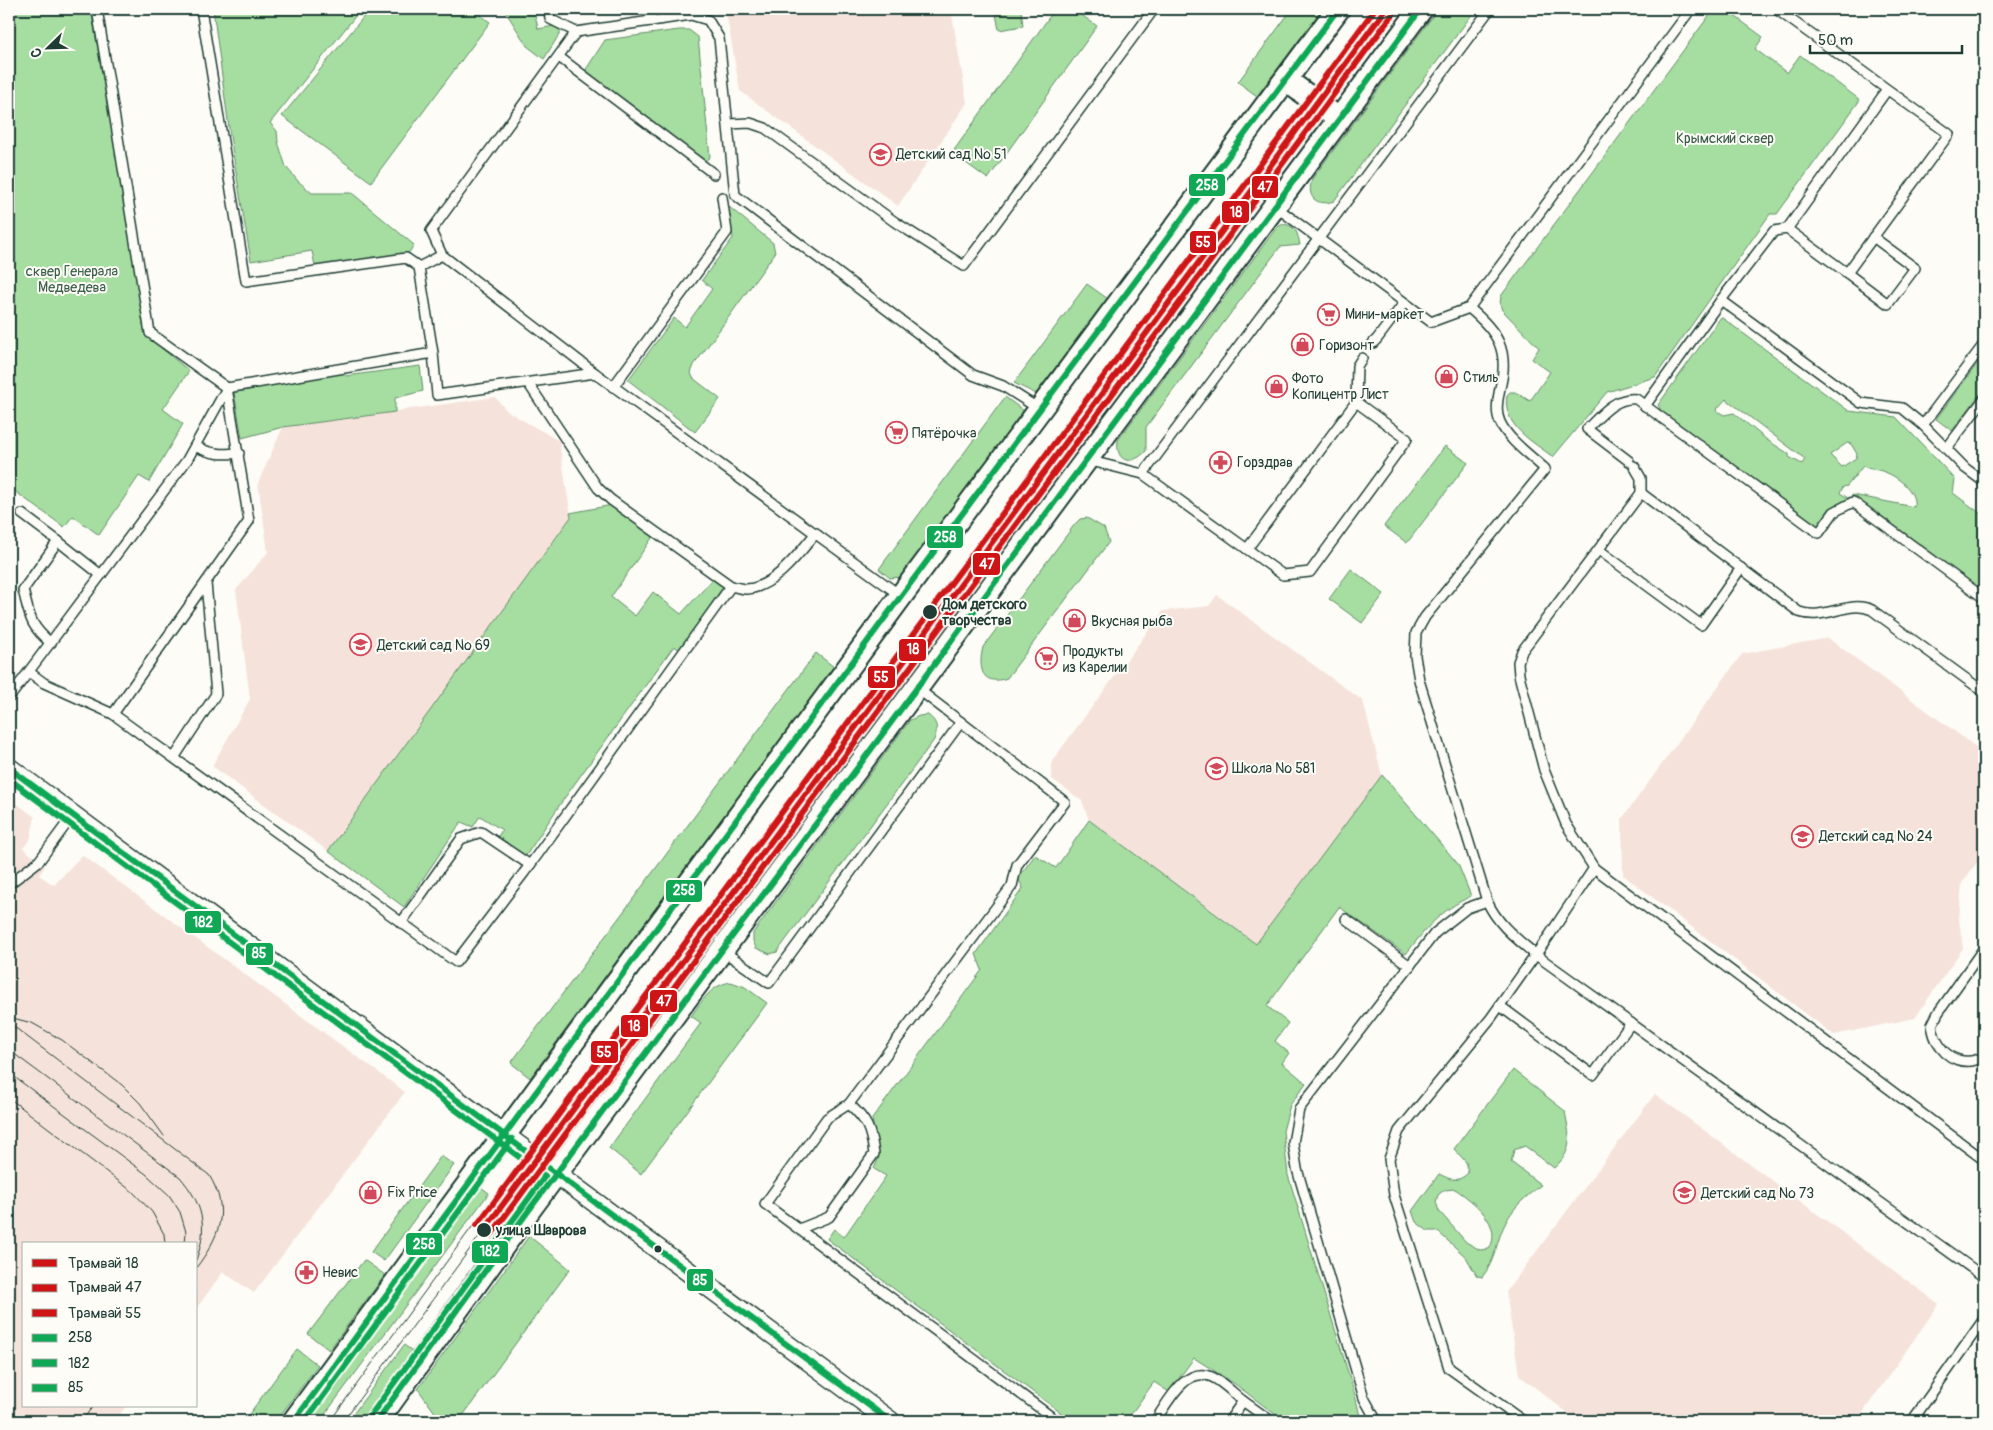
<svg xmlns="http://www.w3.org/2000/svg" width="1993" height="1430" viewBox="0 0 1993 1430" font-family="Pangolin,sans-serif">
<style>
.built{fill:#f5e3db}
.green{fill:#a6dda0;stroke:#628d6a;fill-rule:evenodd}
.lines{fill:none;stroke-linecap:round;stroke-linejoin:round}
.service-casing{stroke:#1f3d34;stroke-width:12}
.minor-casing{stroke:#1f3d34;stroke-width:22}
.tertiary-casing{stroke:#1f3d34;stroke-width:26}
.service{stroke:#fdfcf7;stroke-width:9}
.minor{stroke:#fdfcf7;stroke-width:19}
.tertiary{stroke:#fdfcf7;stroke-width:22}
.tram{stroke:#1f3d34;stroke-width:1}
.bus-1-casing{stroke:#fdfcf7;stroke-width:10}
.bus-2-casing{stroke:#fdfcf7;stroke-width:10}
.bus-3-casing{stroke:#fdfcf7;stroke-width:10}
.bus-1{stroke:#10a855;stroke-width:6}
.bus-2{stroke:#10a855;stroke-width:6}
.bus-3{stroke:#10a855;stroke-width:6}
.tram-1-casing{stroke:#fdfcf7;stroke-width:10}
.tram-2-casing{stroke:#fdfcf7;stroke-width:10}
.tram-3-casing{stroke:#fdfcf7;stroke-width:10}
.tram-1{stroke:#ce1417;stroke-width:6}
.tram-2{stroke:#ce1417;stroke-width:6}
.tram-3{stroke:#ce1417;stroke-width:6}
.stop-dot{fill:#1f3d34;stroke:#fdfcf7;stroke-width:2}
.labels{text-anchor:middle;stroke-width:4;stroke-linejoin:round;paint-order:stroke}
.park-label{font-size:14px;fill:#3a5d4a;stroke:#fdfcf7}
.poi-label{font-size:14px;fill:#1f3d34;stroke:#fdfcf7;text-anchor:start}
.stop-label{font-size:14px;font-weight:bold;fill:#1f3d34;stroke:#fdfcf7;text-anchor:start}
.line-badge{stroke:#fdfcf7;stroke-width:2}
.badge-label{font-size:14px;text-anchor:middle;font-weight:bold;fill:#fff}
</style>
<rect width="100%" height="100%" fill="#fdfcf7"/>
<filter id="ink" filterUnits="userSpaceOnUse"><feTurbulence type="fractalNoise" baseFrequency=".02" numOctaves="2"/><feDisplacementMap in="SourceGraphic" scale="10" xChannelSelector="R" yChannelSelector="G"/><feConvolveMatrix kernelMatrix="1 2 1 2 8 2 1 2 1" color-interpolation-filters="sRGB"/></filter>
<g filter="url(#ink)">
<!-- built -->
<g class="built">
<polygon points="720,9 951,9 967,103 898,206 740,91 726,12"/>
<polygon points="495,397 507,411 559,441 571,517 328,851 212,766 250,699 236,590 268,552 258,483 283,427"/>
<polygon points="1217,595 1363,701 1382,775 1256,944 1089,820 1082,801 1051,778 1052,761 1163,611 1209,606"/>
<polygon points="1828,638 1984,753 1984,853 1962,883 1959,919 1963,948 1915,1018 1834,1035 1623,875 1622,819 1742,654"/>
<polygon points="9,798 35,817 30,840 23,848 45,866 39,875 54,885 82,855 405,1092 254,1293 223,1272 196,1309 196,1244 24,1244 24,1406 126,1406 115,1421 9,1421"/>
<polygon points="1655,1094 1939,1304 1857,1421 1578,1421 1519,1375 1506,1292"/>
</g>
<!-- green -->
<g class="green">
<polygon points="9,9 91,9 147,336 189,371 163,409 183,424 149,482 139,476 99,535 73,516 64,527 9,487"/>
<polygon points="213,9 361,9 270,123 277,131 278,142 286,167 298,181 312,193 352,193 414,245 408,254 315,266 312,251 251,261 230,136"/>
<polygon points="370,9 471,9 490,22 371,182 282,116"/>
<polygon points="504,9 534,9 538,29 554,26 562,30 544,59 527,46"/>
<polygon points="995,9 1021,9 1023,26 999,30"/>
<polygon points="1055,9 1073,9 1097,26 988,179 952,153"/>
<polygon points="1292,9 1322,9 1257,96 1238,82"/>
<path d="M 1438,9 L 1476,9 L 1334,201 C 1316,207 1306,197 1312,179 Z"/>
<path d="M 1714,9 L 1725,9 L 1763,37 L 1755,49 L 1787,73 L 1800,55 L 1860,100 L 1777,214 L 1770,214 L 1655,377 L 1607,392 L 1553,457 C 1532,441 1502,426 1507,395 L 1510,392 L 1515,392 L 1530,401 L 1550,372 L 1532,359 L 1539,348 L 1502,310 L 1500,304 L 1501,296 Z"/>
<polygon points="679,30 689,30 698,37 710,157 705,161 585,71 605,40"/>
<polygon points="728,206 773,243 775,253 694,365 691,373 693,378 720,399 695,432 628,380 674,318 685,327 712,289 702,280 733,238"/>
<path d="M 1284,224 C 1296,226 1298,234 1300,245 L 1280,247 L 1146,427 L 1146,451 C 1132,466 1115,463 1118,440 L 1277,227 Z"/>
<polygon points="1087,284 1108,299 1036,394 1014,383"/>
<path d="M 1721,317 L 1849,411 L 1896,417 L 1955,479 L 1953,493 L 1984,516 L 1984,592 L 1854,498 L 1820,528 L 1662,412 L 1658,405 ZM 1726,399 L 1805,459 L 1802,464 L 1789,457 L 1789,454 L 1767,440 L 1734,413 L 1724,415 L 1716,410 ZM 1847,443 L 1851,444 L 1857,454 L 1856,458 L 1842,467 L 1830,455 ZM 1863,466 C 1868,469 1872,469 1878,470 C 1893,473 1917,489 1914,507 L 1853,495 L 1848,498 L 1840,493 L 1843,487 L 1847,486 Z"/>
<polygon points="1984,355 1984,389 1952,431 1936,419"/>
<polygon points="420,366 423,391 395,398 395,412 283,427 242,438 234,392 343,372 346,376"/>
<polygon points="1005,397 1024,411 901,577 890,578 879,569"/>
<polygon points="1445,446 1468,463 1407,543 1384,526"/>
<polygon points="612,505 654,535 611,597 635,616 653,592 681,614 713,579 723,587 680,650 674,646 563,800 525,857 497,838 502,830 480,816 473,827 461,822 404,907 328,851 571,517 570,513"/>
<path d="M 1087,518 L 1104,528 L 1109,542 L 1007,678 C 981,687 978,667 983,647 L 1075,524 L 1080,519 Z"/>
<polygon points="1351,569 1384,594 1362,623 1329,599"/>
<polygon points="816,653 834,667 530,1078 511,1063"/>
<path d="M 928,715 C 938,723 938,728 934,740 L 777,952 L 770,954 L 756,948 L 753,941 L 753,933 L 910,720 L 919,716 Z"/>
<path d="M 1382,775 L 1458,864 L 1471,896 C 1440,911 1427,927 1406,954 L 1339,907 L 1267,1006 L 1288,1023 L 1275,1041 L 1289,1053 L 1282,1063 L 1306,1083 L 1290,1105 L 1283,1131 L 1288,1175 L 1355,1395 L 1360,1416 L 1356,1421 L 1284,1421 L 1235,1384 L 1194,1358 L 1169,1392 L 1154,1382 L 1126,1421 L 1072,1421 L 827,1239 L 834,1229 L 844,1237 L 886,1176 L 874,1169 L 879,1157 L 872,1119 L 982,970 L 976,954 L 1023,888 L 1018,878 L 1035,855 L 1056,868 L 1089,820 L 1256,944 Z"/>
<path d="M 731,982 L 745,987 L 767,1003 L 641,1174 L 609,1148 L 701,1023 L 691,1016 C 703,1000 711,985 731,982 Z"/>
<path d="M 1513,1070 L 1565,1111 C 1569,1136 1575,1149 1554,1168 L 1525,1146 L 1514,1150 L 1511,1162 L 1541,1185 C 1527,1196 1514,1206 1506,1222 C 1496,1240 1496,1261 1482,1277 L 1477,1276 L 1466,1257 L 1437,1231 L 1428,1231 L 1416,1222 L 1412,1211 L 1439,1174 C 1452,1180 1457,1183 1468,1173 L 1466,1162 L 1454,1149 ZM 1455,1189 C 1473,1201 1504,1225 1489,1249 L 1480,1250 L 1466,1242 L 1439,1211 L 1436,1202 L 1438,1195 L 1444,1190 Z"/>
<polygon points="441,1156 454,1165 384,1261 371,1252"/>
<polygon points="481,1187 489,1193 320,1421 308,1421"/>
<polygon points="529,1236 570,1269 459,1421 441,1421 418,1389"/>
<polygon points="364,1260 385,1275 329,1350 308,1334"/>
<polygon points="404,1345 412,1351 361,1421 348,1421"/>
<polygon points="297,1349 318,1365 276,1421 244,1421"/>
</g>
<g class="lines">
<defs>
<g id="service">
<polyline points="97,9 150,333 227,388 249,521 113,714"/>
<polyline points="201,9 246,281 406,258 419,267 433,353"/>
<polyline points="549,9 550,19 576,32 651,21"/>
<polyline points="649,9 651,21 691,15 708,20 719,38 735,195 973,375 1003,386 1039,409"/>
<polyline points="1776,9 1949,134 1847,273 1787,229 1774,231 1721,300 1861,403 1902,408 1923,425 1965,468 1984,482"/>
<polyline points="576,32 431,231 442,255 595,373"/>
<polyline points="559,57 714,174"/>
<polyline points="729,124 750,123 765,128 895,222 964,266 1154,9"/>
<polyline points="1276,207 1431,322 1469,308 1691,9"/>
<polyline points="1787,229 1887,90"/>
<polyline points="419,267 442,255"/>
<polyline points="1847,273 1888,304 1915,268 1873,237"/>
<path d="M 1469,308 C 1497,331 1510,350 1500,388 C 1498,399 1495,411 1500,422 C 1509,441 1530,455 1545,469 L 1425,617 L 1416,633 L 1415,656 L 1419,680 L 1487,901 C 1498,925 1516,938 1536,955 L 1984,1277"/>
<polyline points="1373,343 1377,339 1404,303"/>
<polyline points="613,387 727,232 722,197"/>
<polyline points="1645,406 1721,300"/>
<polyline points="1923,425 1984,344"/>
<path d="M 195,446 C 210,454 222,455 239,453"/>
<polyline points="1947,448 1984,399"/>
<polyline points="1087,460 1143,474 1490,9"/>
<path d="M 1629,461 L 1587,429 C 1601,415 1615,397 1636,399 L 1819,533 L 1834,512 L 1853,502 L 1984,598"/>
<polyline points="1634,466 1641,478 1641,493 1522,651 1518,662 1519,675 1544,770 1566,824 1594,868 1984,1160"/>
<polyline points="1143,474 1247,549 1356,402 1357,366 1362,358"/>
<path d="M 1641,493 L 1799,612 C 1826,621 1848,599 1872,610 L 1984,692"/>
<polyline points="22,514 58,541"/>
<polyline points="1247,549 1283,575 1310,572 1407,439 1356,402"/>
<polyline points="1599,550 1701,625 1741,568"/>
<path d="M 731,586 C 736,587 742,589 747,589 C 775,587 800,552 816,533"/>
<path d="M 51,643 C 29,625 30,616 23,590 L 58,541 L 101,575"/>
<polyline points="29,672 44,683 113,714 456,962 530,865 731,586 611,500 598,488 528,383"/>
<polyline points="918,689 1065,802 1017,865 1012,886 849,1104 827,1118 765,1204 1057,1421"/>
<polyline points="9,698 187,460 227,388 433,353 437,395 595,373 901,596"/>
<polyline points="174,758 216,694 206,583"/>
<polyline points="9,884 39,861 73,815"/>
<polyline points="1346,919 1410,966"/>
<polyline points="401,923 461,839 481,832 530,865"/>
<path d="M 1984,948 L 1938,1013 L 1932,1025 C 1933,1030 1934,1037 1937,1041 C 1946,1060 1967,1067 1984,1056"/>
<polyline points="723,951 769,983 961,722"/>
<polyline points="1500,1006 1593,1075 1631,1023"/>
<path d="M 799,1229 L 829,1217 L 874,1154 C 871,1130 867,1120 849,1104"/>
<path d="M 1155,1421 C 1167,1404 1185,1365 1212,1377 C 1223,1382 1233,1393 1243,1401"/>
<polyline points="1229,1421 1243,1401 1271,1421"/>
<polyline points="1379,1421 1375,1418 1364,1398 1297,1169 1293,1143 1299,1109 1435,933 1467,908 1487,901"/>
<polyline points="1523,1421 1449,1368 1394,1195 1389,1159 1399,1131 1491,1018 1549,936 1594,868"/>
<polyline points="1912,1421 1984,1319"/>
</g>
<polyline id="minor" points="9,768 890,1421"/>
<g id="tertiary">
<polyline points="1286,80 1339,119"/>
<polyline points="294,1421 901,596 1338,9"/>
<polyline points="377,1421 529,1210 1421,9"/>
</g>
</defs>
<!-- service casing -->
<use href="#service" class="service-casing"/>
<!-- minor casing -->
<use href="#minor" class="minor-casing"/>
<!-- tertiary casing -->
<use href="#tertiary" class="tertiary-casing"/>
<!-- service -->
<use href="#service" class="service"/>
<!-- minor -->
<use href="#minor" class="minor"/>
<!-- tertiary -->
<use href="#tertiary" class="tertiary"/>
<!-- tram -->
<g class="tram">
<polyline points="9,1017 32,1023 62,1040 122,1085 140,1103 164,1136"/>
<path d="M 9,1023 L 209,1175 C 231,1211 219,1237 196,1268"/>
<path d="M 9,1050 L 180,1177 C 202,1203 209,1226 196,1260"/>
<polyline points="9,1073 146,1174 169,1195 180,1212 186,1232 185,1244"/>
<polyline points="9,1098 133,1192 152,1212 164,1234 165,1244"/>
<polyline points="82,1421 93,1406"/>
<polyline points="330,1421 570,1093"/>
<polyline points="343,1421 484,1230"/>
</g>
<defs>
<g id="bus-1">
<polyline points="294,1421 901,596 1338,9"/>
<polyline points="377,1421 529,1210 1421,9"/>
</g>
<g id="bus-2">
<polyline points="9,779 545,1176 370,1416"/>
<polyline points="305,1421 512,1139"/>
</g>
<polyline id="bus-3" points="9,768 890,1421"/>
</defs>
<!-- bus-1 casing -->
<use href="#bus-1" class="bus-1-casing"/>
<!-- bus-2 casing -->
<use href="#bus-2" class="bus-2-casing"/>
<!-- bus-3 casing -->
<use href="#bus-3" class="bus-3-casing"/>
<!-- bus-1 -->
<use href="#bus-1" class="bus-1"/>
<!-- bus-2 -->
<use href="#bus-2" class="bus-2"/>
<!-- bus-3 -->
<use href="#bus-3" class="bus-3"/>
<defs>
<polyline id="tram-1" points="484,1230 1386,9"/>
<polyline id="tram-2" points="491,1235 1393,14"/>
<polyline id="tram-3" points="477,1225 1375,9"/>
</defs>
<!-- tram-1 casing -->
<use href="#tram-1" class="tram-1-casing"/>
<!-- tram-2 casing -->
<use href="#tram-2" class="tram-2-casing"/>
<!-- tram-3 casing -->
<use href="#tram-3" class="tram-3-casing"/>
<!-- tram-1 -->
<use href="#tram-1" class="tram-1"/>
<!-- tram-2 -->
<use href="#tram-2" class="tram-2"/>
<!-- tram-3 -->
<use href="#tram-3" class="tram-3"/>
</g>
</g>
<!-- icons -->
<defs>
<symbol id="school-ring" viewBox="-11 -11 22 22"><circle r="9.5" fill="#fdfcf7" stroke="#d1495b" stroke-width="1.5"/><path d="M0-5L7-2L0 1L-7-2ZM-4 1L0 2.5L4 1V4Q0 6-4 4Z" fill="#d1495b"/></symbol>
<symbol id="supermarket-ring" viewBox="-11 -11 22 22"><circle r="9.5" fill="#fdfcf7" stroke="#d1495b" stroke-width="1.5"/><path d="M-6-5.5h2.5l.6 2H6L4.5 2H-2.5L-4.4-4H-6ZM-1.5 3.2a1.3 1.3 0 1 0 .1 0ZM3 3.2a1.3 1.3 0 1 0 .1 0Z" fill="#d1495b"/></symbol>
<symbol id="shop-ring" viewBox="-11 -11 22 22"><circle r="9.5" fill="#fdfcf7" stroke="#d1495b" stroke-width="1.5"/><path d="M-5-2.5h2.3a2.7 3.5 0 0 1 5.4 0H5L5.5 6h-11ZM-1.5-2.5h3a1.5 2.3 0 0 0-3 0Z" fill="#d1495b"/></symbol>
<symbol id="pharmacy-ring" viewBox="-11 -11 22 22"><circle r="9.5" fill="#fdfcf7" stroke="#d1495b" stroke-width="1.5"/><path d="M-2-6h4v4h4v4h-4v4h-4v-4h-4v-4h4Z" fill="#d1495b"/></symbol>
</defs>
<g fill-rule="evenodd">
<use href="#school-ring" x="868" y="142" width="25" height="25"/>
<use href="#supermarket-ring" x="1316" y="302" width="25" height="25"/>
<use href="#shop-ring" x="1290" y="332" width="25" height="25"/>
<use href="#shop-ring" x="1434" y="364" width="25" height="25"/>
<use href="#shop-ring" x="1264" y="374" width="25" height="25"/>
<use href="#supermarket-ring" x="884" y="420" width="25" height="25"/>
<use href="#pharmacy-ring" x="1208" y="450" width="25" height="25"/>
<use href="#shop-ring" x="1062" y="608" width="25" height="25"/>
<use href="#school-ring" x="348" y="632" width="25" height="25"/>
<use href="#supermarket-ring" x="1034" y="646" width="25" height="25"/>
<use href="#school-ring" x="1204" y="756" width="25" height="25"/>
<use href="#school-ring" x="1790" y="824" width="25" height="25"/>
<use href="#shop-ring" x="358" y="1180" width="25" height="25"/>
<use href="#school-ring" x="1672" y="1180" width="25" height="25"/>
<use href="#pharmacy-ring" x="294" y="1260" width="25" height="25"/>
</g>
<!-- markers -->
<g class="stop-dot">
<circle cx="930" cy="612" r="8"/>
<circle cx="484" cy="1230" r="8"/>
<circle cx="658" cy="1249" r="4.5"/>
</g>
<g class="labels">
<!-- park labels -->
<g class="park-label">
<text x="1725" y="143">Крымский сквер</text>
<text x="72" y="276">сквер Генерала<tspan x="72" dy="16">Медведева</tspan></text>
</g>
<!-- poi labels -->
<g class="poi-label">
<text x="896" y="159">Детский сад № 51</text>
<text x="1345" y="319">Мини-маркет</text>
<text x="1319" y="350">Горизонт</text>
<text x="1463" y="382">Стиль</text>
<text x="1292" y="383">Фото<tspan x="1292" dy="16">Копицентр Лист</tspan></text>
<text x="912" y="438">Пятёрочка</text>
<text x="1237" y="467">Горздрав</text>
<text x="1091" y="626">Вкусная рыба</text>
<text x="377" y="650">Детский сад № 69</text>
<text x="1063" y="656">Продукты<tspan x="1063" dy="16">из Карелии</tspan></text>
<text x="1232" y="773">Школа № 581</text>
<text x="1819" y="841">Детский сад № 24</text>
<text x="387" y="1197">Fix Price</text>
<text x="1701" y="1198">Детский сад № 73</text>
<text x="322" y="1277">Невис</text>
</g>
<!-- stop labels -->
<g class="stop-label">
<text x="942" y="609">Дом детского<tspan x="942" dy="16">творчества</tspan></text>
<text x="496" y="1235">улица Шаврова</text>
</g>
</g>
<g class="line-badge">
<rect x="1188" y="173" width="38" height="24" rx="5" fill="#10a855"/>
<rect x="1251" y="175" width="28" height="24" rx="5" fill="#ce1417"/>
<rect x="1221" y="200" width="29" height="24" rx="5" fill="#ce1417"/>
<rect x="1189" y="230" width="28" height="24" rx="5" fill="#ce1417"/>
<rect x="926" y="525" width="38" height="24" rx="5" fill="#10a855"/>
<rect x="972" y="552" width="29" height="24" rx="5" fill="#ce1417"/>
<rect x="898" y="638" width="29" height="24" rx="5" fill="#ce1417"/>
<rect x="867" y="665" width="29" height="24" rx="5" fill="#ce1417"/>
<rect x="665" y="879" width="38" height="24" rx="5" fill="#10a855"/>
<rect x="184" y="910" width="38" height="24" rx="5" fill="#10a855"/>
<rect x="245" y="942" width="29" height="24" rx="5" fill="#10a855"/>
<rect x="649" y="989" width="29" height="24" rx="5" fill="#ce1417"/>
<rect x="620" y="1014" width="29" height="24" rx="5" fill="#ce1417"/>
<rect x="590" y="1040" width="29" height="24" rx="5" fill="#ce1417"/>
<rect x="405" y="1232" width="38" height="24" rx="5" fill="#10a855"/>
<rect x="471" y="1240" width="38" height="24" rx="5" fill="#10a855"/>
<rect x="686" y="1268" width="28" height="24" rx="5" fill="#10a855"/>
</g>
<g class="badge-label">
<text x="1207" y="190">258</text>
<text x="1265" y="192">47</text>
<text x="1236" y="217">18</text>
<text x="1203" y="247">55</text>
<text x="945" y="542">258</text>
<text x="987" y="569">47</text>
<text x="913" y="654">18</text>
<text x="881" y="682">55</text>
<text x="684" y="895">258</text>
<text x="203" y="927">182</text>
<text x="259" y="958">85</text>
<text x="664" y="1006">47</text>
<text x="634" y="1031">18</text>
<text x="604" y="1057">55</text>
<text x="424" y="1249">258</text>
<text x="490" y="1256">182</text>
<text x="700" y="1285">85</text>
</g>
<!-- margin -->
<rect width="1993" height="1430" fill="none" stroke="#fdfcf7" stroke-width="30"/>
<rect x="15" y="15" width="1963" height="1400" fill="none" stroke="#1f3d34" stroke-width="2" filter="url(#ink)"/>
<!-- legend -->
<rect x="22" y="1242" width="175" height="165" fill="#fdfcf7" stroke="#a4b0a9"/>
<rect x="32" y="1259" width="25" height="8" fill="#ce1417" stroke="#a4b0a9"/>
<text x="68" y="1268" font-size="15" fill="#1f3d34">Трамвай 18</text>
<rect x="32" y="1284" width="25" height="8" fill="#ce1417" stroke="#a4b0a9"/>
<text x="68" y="1292" font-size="15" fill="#1f3d34">Трамвай 47</text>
<rect x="32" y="1309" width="25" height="8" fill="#ce1417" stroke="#a4b0a9"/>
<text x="68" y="1318" font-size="15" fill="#1f3d34">Трамвай 55</text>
<rect x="32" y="1334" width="25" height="8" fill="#10a855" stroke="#a4b0a9"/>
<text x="68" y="1342" font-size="15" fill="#1f3d34">258</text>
<rect x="32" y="1359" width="25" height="8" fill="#10a855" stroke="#a4b0a9"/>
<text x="68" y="1368" font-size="15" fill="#1f3d34">182</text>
<rect x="32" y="1384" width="25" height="8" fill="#10a855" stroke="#a4b0a9"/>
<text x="68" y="1392" font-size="15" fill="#1f3d34">85</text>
<!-- north arrow -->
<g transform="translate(48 48) rotate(247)" stroke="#fdfcf7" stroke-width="4" paint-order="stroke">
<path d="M0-4L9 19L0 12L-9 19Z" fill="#1f3d34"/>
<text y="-8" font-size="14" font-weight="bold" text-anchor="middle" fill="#1f3d34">С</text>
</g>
<!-- scale -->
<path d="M1810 45v8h152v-8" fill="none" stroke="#1f3d34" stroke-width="2.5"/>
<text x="1818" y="45" font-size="15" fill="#1f3d34" stroke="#fdfcf7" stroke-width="4" paint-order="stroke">50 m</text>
</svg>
